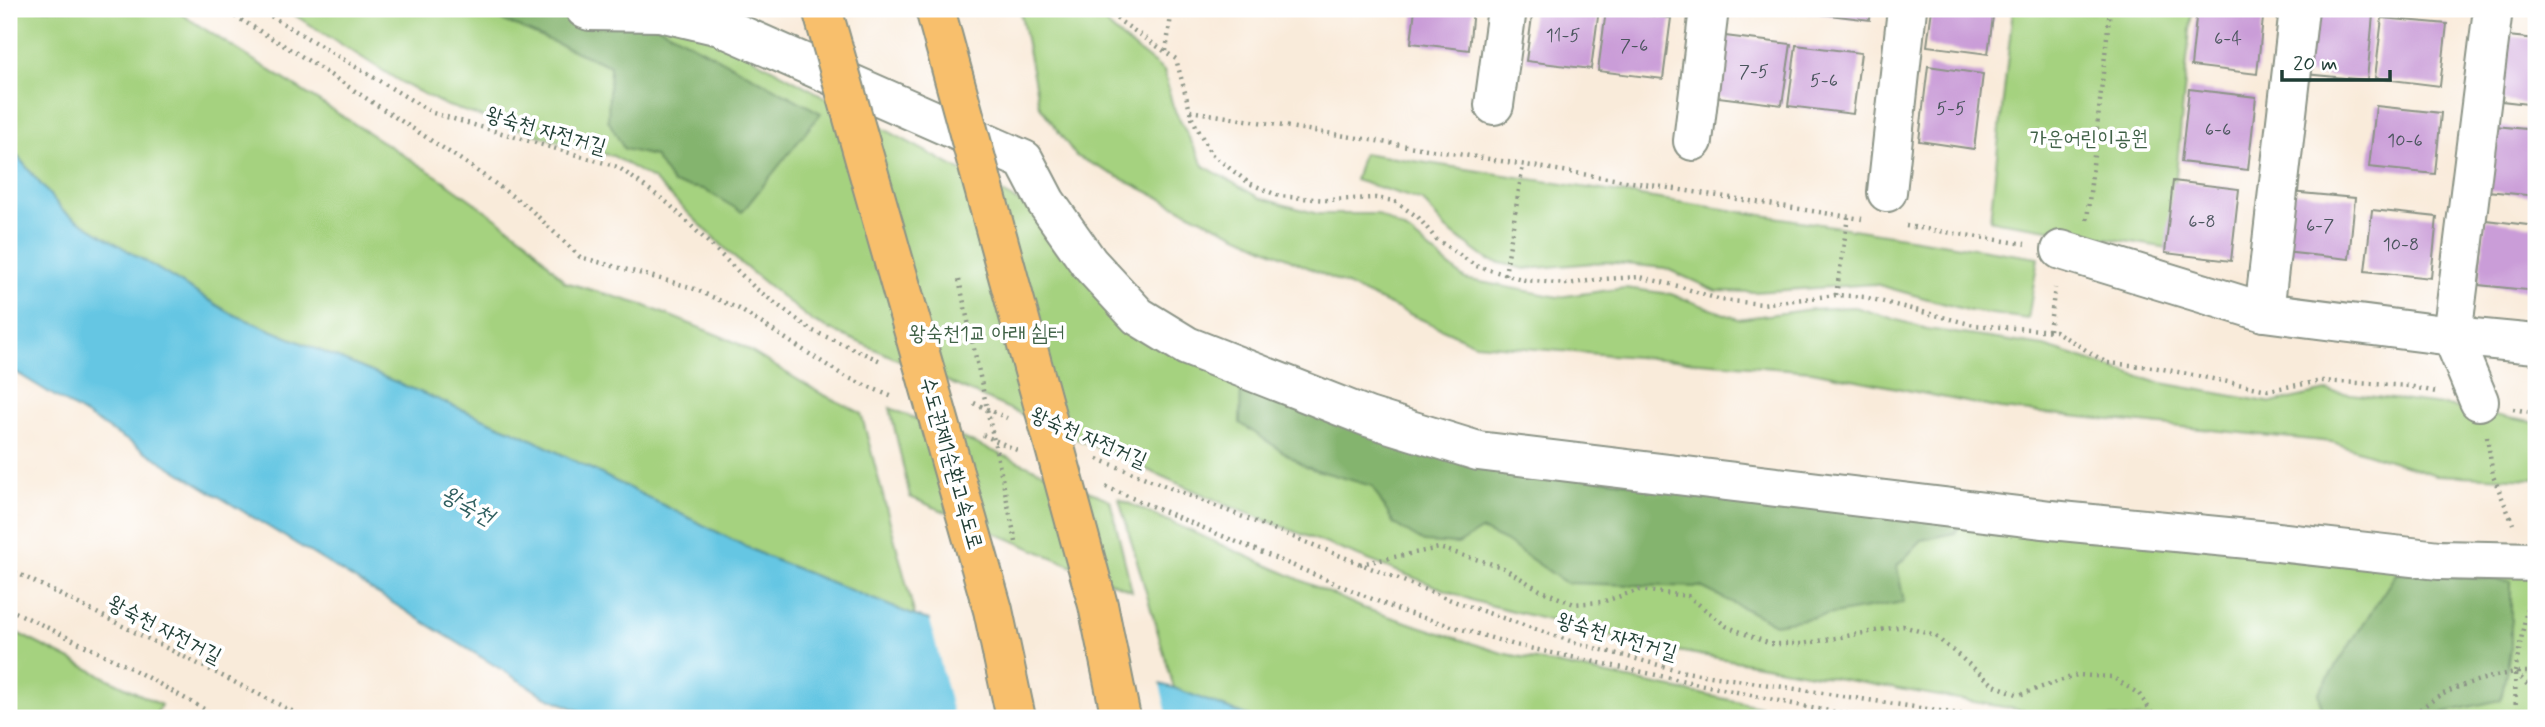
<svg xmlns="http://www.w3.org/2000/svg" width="2545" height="727" viewBox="0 0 2545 727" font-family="Mynerve,'Poor Story',sans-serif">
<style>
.green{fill:#a5d27f;stroke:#62885a;stroke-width:2}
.forest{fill:#84b46e;stroke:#527851;stroke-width:2}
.water{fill:#65c6e3;stroke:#42828c;stroke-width:2}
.pier{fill:#f9ebda}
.building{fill:#ca9dd8}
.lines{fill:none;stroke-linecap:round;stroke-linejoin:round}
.minor-casing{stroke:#8c9487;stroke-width:42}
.path{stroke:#8c9487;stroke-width:4.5;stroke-dasharray:2 5;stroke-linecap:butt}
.minor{stroke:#fff;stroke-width:38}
.highway-bridge-casing{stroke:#8c9487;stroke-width:42;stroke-linecap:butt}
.highway-bridge{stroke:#f8bf6c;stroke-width:38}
.labels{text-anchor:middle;stroke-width:7;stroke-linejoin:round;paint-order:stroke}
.number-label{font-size:18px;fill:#4a555d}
.street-label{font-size:21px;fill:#1f3d34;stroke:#fff}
.park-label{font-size:21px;fill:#406247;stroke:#fff}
.water-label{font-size:23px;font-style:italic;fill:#305f60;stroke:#fff}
</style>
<rect width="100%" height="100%" fill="#fff"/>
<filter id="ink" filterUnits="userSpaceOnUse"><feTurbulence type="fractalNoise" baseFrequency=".0143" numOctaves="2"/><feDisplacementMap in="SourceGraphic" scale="14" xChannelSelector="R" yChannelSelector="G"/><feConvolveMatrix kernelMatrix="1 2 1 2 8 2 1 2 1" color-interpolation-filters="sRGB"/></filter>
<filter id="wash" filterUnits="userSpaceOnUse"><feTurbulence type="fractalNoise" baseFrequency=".00686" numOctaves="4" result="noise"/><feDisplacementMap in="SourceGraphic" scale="28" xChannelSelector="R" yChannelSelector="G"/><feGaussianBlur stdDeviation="1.57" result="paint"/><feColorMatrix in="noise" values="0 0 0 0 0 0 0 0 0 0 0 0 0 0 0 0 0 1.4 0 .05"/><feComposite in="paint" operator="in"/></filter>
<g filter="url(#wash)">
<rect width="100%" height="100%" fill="#f9ebda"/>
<!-- green -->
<g class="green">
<polygon points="9,9 173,9 443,180 527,240 565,282 643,305 735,342 820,393 861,413 915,616 765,556 523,435 230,313 63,211 9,146"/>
<polygon points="285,9 673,9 762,63 1045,216 1122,312 1491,467 2536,576 2536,718 2068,718 1648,646 1474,601 1229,506 813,322 738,261 654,180 613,156 575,147 445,105 404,84"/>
<polygon points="1020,9 1090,9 1122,38 1164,71 1173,107 1204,166 1260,198 1318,214 1377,214 1410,233 1465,279 1558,297 1625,288 1671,294 1738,319 1812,309 1855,307 1927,329 2044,346 2156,382 2272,403 2326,391 2442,405 2536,423 2536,479 2436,475 2332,442 2001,409 1812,371 1475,344 1200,218 1076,156 1039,105"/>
<polygon points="2013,9 2192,9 2169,248 1990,220"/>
<polygon points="1363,153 2038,258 2028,319 1970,311 1875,284 1754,292 1716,291 1665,268 1605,262 1525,269 1488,260 1446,229 1423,201 1355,180"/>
<polygon points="890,408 1110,500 1132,591 910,497"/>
<polygon points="1119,499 1363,608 1502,653 1817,718 1252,718 1174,688"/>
<polygon points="9,629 161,705 154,718 9,718"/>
</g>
<!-- forest -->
<g class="forest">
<polygon points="475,9 626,9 821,113 742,212 703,189 673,184 654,156 624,149 608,120 610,66"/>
<polygon points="1241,381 1491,467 1963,520 1955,533 1922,540 1897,566 1904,602 1775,624 1701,587 1566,583 1505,541 1481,530 1458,544 1424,542 1394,524 1372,486 1306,467 1240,423"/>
<polygon points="2397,572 2511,581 2511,646 2501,700 2441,713 2436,718 2323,718 2319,692"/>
</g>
<!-- water -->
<polygon class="water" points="9,146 63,211 230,313 523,435 765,556 915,616 1174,688 1252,718 596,718 543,695 9,368"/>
<!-- pier -->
<polygon class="pier" points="929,616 1159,680 1168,718 954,718"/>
<g id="blocks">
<!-- building -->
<g class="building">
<polygon points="1415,9 1473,9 1469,50 1411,43"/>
<polygon points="1533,9 1599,9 1591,69 1526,61"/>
<polygon points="1805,9 1871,9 1870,20 1805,12"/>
<polygon points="1932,9 1994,9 1988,54 1927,46"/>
<polygon points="2197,9 2264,9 2257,74 2191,66"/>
<polygon points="2312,9 2373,15 2367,80 2305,74"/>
<polygon points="1606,10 1671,18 1663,79 1598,71"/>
<polygon points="2382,18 2447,24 2440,86 2375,78"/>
<polygon points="1725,36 1791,44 1782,105 1718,97"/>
<polygon points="2508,36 2536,39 2536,105 2502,101"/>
<polygon points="1796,45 1861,53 1853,114 1788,106"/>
<polygon points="1928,66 1983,74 1974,149 1919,141"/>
<polygon points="2189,89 2256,97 2248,170 2181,162"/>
<polygon points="2376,106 2441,113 2435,174 2369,167"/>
<polygon points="2495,126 2536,130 2536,196 2488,191"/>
<polygon points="2173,181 2239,189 2231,261 2165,253"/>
<polygon points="2290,192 2355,198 2349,259 2284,252"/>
<polygon points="2372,210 2437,217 2431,278 2365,271"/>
<polygon points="2486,220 2536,226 2536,291 2479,285"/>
</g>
</g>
</g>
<g filter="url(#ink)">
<use href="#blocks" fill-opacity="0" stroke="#8c9487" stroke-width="2"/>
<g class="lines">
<defs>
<g id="minor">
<polyline points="585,9 590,11 660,12"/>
<polyline points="657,9 660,12 720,26 1024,160 1046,202 1089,263 1138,316 1187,346 1368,417 1478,451 2051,520 2269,541 2439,560 2536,562"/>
<polyline points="1494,105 1507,9"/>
<polyline points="1693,141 1709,9"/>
<polyline points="1887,192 1907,9"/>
<polyline points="2061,250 2264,312 2452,336 2536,344"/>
<polyline points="2264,312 2299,9"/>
<polyline points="2479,401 2452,336 2493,9"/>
</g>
</defs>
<!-- minor casing -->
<use href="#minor" class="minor-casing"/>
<!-- path -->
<g class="path">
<polyline points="223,9 298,54 469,165 529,208 580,257 690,287 739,309 844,376 895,398"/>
<polyline points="259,9 433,113 618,167 669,204 755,288 811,330 883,362"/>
<polyline points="1106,9 1111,15 1176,59 1192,118 1211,154 1249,183 1279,196 1326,200 1376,198 1394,201 1418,217 1436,239 1476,266 1525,280 1566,284 1603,279 1640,277 1678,286 1721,300 1762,304 1836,295 1864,297 1974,325 2055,331 2107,363 2153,367 2268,390 2322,381 2409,386 2436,392"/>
<polyline points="1166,51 1172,9"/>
<polyline points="1190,111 1862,219"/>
<polyline points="2087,220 2110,9"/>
<polyline points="1906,226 2025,244"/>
<polyline points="1505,275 1523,165"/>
<polyline points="959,280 1016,542"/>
<polyline points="1836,295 1848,217"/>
<polyline points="2049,330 2055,288"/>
<polyline points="974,403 1007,418"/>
<polyline points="2513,409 2536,413"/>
<polyline points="983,435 1017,450"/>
<polyline points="2487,436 2493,476 2513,524"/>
<polyline points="1098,459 1456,602 1576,643 1685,672 1986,718"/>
<polyline points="1106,487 1401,611 1515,645 1812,708 1871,718"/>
<polyline points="1360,564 1439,548 1502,567 1540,590 1574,604 1602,602 1639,590 1688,596 1726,626 1770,644 1802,644 1903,626 1935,636 1994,685 2019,695 2077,675 2112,677 2139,694 2156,718"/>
<polyline points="9,569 306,718"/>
<polyline points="9,609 127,666 220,718"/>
<polyline points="2515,672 2529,597"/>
<polyline points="2516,673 2536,693"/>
<path d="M 2409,718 C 2444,688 2470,681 2515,672"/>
<polyline points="2516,718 2515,672 2536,672"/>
</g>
<!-- minor -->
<use href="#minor" class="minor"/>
<defs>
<g id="highway-bridge">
<polyline points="822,9 993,610 1016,718"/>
<polyline points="935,9 1098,605 1121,718"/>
</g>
</defs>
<!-- highway-bridge casing -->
<use href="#highway-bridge" class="highway-bridge-casing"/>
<!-- highway-bridge -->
<use href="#highway-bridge" class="highway-bridge"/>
</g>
</g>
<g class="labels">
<!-- number labels -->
<g class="number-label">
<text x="1563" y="41">11-5</text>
<text x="2228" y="44">6-4</text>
<text x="1634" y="51">7-6</text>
<text x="1754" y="77">7-5</text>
<text x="1824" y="86">5-6</text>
<text x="1951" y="114">5-5</text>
<text x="2218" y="135">6-6</text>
<text x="2405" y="146">10-6</text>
<text x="2202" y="227">6-8</text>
<text x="2320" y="231">6-7</text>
<text x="2401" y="250">10-8</text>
</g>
<!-- street labels -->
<g class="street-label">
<text transform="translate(546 130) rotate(16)" y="7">왕숙천 자전거길</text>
<text transform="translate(1089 437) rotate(23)" y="7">왕숙천 자전거길</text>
<text transform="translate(952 463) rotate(74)" y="7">수도권제1순환고속도로</text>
<text transform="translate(165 629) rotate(27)" y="7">왕숙천 자전거길</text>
<text transform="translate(1617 636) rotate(16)" y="7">왕숙천 자전거길</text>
</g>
<!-- park labels -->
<g class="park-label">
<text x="2089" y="145">가운어린이공원</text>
<text x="987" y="340">왕숙천1교 아래 쉼터</text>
</g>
<!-- water labels -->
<g class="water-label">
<text transform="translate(468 505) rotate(29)" y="8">왕숙천</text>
</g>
</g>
<!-- margin -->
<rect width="2545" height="727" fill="none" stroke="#fff" stroke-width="35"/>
<!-- scale -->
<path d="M2282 70v10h108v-10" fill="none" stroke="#1f3d34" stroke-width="3.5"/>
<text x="2293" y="70" font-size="21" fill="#1f3d34" stroke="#ffffff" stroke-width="5" paint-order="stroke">20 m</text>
</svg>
